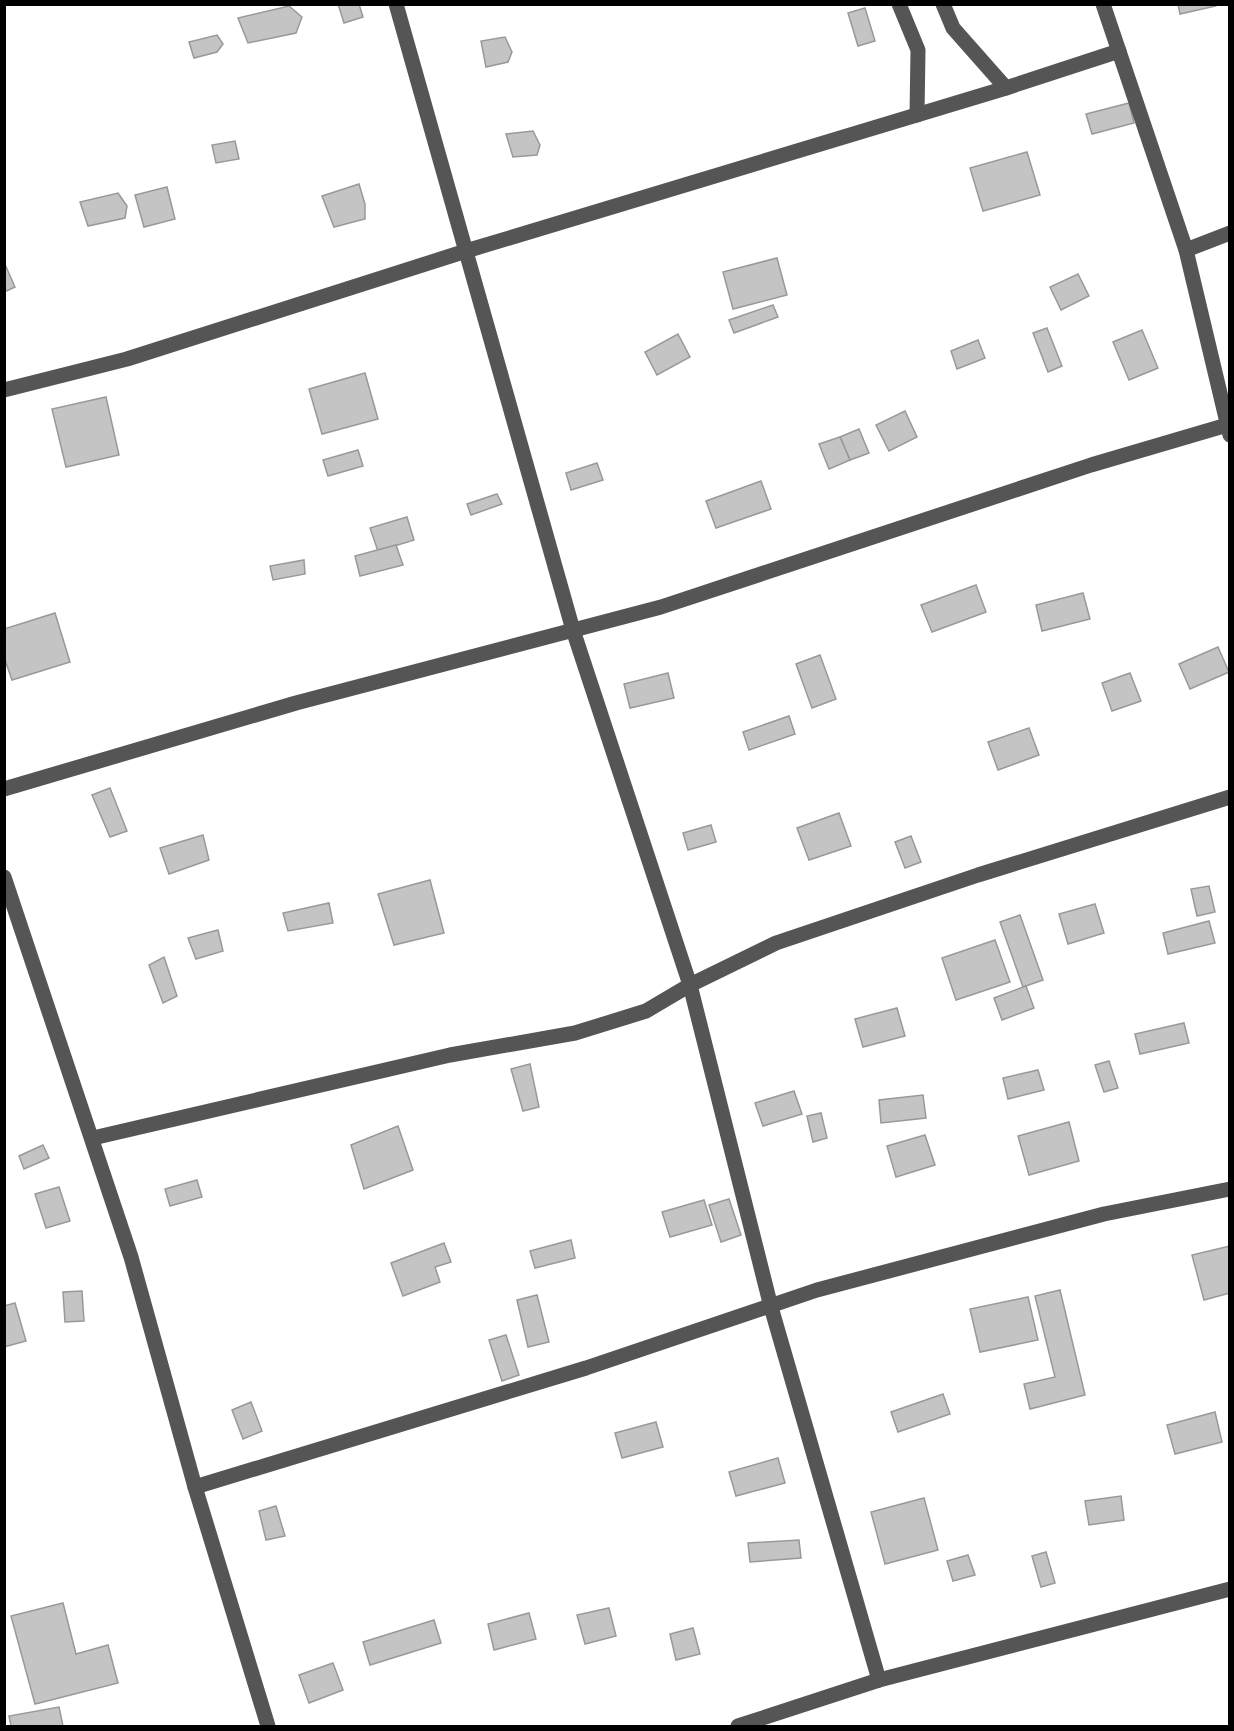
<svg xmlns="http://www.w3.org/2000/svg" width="1234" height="1731" viewBox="0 0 1234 1731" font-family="'Fira Sans Condensed',sans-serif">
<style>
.building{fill:#c4c4c4;stroke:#999;stroke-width:1.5}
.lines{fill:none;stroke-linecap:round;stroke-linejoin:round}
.minor{stroke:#555;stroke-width:15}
</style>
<rect width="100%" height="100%" fill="#fff"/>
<!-- building -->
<g class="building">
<polygon points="338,4 359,4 363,17 344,23"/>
<polygon points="1178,4 1216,4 1216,6 1180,14"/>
<polygon points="289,6 302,17 296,33 248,43 238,18"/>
<polygon points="865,8 875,41 858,46 848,13"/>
<polygon points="217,35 223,44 217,52 194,58 189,42"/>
<polygon points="505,37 512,52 508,62 486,67 481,41"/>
<polygon points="1129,103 1134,123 1092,134 1086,114"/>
<polygon points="533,131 540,145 537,155 513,157 506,134"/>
<polygon points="235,141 239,159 216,163 212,145"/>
<polygon points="1027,152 1040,195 983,211 970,168"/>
<polygon points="359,184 365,204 365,219 334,227 322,196"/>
<polygon points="167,187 175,219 144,227 135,195"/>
<polygon points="118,193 127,206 125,218 88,226 80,202"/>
<polygon points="777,258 787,295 733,309 723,272"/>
<polygon points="4,262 15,287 4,292"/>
<polygon points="1078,274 1089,296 1061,310 1050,287"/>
<polygon points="773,305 778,317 734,333 729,320"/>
<polygon points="1047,328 1062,366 1048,372 1033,333"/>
<polygon points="1142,330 1158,368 1129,380 1113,342"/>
<polygon points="678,334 690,357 657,375 645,352"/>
<polygon points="978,340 985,358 957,369 951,351"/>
<polygon points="365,373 378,419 322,434 309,389"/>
<polygon points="106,397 119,455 66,467 52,409"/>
<polygon points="905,411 917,437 889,451 876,425"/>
<polygon points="859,429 869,453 850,460 840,437"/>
<polygon points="840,437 850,460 829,469 819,444"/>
<polygon points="358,450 363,466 328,476 323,460"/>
<polygon points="597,463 603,480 571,490 566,473"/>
<polygon points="761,481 771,509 716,528 706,501"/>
<polygon points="497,494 502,504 471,515 467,504"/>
<polygon points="407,517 414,540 378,551 370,528"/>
<polygon points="396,545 403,565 360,576 355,556"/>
<polygon points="304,560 305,574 273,580 270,566"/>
<polygon points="976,585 986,612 932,632 921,605"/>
<polygon points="1083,593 1090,619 1042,631 1036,605"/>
<polygon points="55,613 70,662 12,680 4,657 4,629"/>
<polygon points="1218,647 1229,672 1190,689 1179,664"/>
<polygon points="820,655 836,699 812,708 796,664"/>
<polygon points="668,673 674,698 630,708 624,684"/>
<polygon points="1130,673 1141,701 1112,711 1102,683"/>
<polygon points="789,716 795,734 749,750 743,732"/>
<polygon points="1029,728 1039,755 998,770 988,742"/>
<polygon points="110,788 127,831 110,837 92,795"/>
<polygon points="839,813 851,846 809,860 797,828"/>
<polygon points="711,825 716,842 688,850 683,833"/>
<polygon points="203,835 209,860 169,874 160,848"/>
<polygon points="911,836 921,862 905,868 895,842"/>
<polygon points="430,880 444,933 394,945 378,894"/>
<polygon points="1209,886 1215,912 1197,916 1191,889"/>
<polygon points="329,903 333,923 288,931 283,913"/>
<polygon points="1095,904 1104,933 1068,944 1059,914"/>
<polygon points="1020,915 1043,980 1023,987 1000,922"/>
<polygon points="1209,921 1215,943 1168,954 1163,933"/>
<polygon points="218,930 223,951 196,959 188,938"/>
<polygon points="995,940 1010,982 956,1000 942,958"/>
<polygon points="164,957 177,996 163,1003 149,965"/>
<polygon points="1026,986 1034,1008 1002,1020 994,998"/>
<polygon points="897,1008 905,1036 863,1047 855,1019"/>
<polygon points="1184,1023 1189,1043 1140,1054 1135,1034"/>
<polygon points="1109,1061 1118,1088 1104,1092 1095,1065"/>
<polygon points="530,1064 539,1107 523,1111 511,1069"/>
<polygon points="1038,1070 1044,1090 1008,1099 1003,1078"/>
<polygon points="794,1091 802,1114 763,1126 755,1103"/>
<polygon points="923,1095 926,1118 881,1123 879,1100"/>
<polygon points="821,1113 827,1138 813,1142 807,1116"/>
<polygon points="1069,1122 1079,1161 1029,1175 1018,1136"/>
<polygon points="398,1126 413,1170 364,1189 351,1145"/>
<polygon points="925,1135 935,1165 896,1177 887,1146"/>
<polygon points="43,1145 49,1158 24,1169 19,1156"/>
<polygon points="197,1180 202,1197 170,1206 165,1189"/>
<polygon points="59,1187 70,1221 46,1228 35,1194"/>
<polygon points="729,1199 741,1235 721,1242 709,1205"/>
<polygon points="704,1200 712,1225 670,1237 662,1212"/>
<polygon points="571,1240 575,1258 535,1268 530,1251"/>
<polygon points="444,1243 451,1262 435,1267 440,1282 403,1296 391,1263"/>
<polygon points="1230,1246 1230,1293 1204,1300 1192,1255"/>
<polygon points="1060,1290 1085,1395 1030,1409 1024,1384 1055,1377 1035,1296"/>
<polygon points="82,1291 84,1321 65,1322 63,1292"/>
<polygon points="537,1295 549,1342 528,1347 517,1300"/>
<polygon points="1028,1297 1038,1340 980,1352 970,1309"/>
<polygon points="15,1303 26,1341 4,1347 4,1306"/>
<polygon points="506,1335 519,1375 502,1381 489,1340"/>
<polygon points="943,1394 950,1414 898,1432 891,1412"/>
<polygon points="251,1402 262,1431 243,1439 232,1410"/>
<polygon points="1215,1412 1222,1442 1175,1454 1167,1425"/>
<polygon points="656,1422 663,1447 622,1458 615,1433"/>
<polygon points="778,1458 785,1483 736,1496 729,1472"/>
<polygon points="1121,1496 1124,1520 1089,1525 1085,1501"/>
<polygon points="924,1498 938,1550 885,1564 871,1512"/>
<polygon points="276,1506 285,1536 266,1540 259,1511"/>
<polygon points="799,1540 801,1558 750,1562 748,1543"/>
<polygon points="1046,1552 1055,1583 1041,1587 1032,1556"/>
<polygon points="968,1555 975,1575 953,1581 947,1561"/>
<polygon points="63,1603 76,1654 108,1645 118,1683 35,1704 11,1616"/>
<polygon points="609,1608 616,1636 585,1644 577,1615"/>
<polygon points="529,1613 536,1639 494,1650 488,1624"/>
<polygon points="434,1620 441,1643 370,1665 363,1642"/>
<polygon points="693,1628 700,1654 676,1660 670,1634"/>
<polygon points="333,1663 343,1690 309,1703 299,1675"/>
<polygon points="59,1707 63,1726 11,1726 9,1716"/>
</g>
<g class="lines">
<!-- minor -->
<g class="minor">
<polyline points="396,4 573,630 690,985 771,1307 879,1680"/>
<polyline points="899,4 918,50 917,115"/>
<polyline points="943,4 953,28 1006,88"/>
<polyline points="1103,4 1186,250 1230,435"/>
<polyline points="1186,250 1230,233"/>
<polyline points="4,390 127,359 466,251 1006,88 1119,51"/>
<polyline points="4,789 296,703 661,607 1091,465 1227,425"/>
<polyline points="4,877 131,1257 195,1487 268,1726"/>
<polyline points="93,1138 450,1055 575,1033 646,1011 690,985 776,943 978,875 1230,797"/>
<polyline points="195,1487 586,1368 817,1290 1104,1214 1230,1189"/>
<polyline points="738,1726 879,1680 1230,1589"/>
</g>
</g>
<!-- border -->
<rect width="1234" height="1731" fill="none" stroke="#000000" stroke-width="12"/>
</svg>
